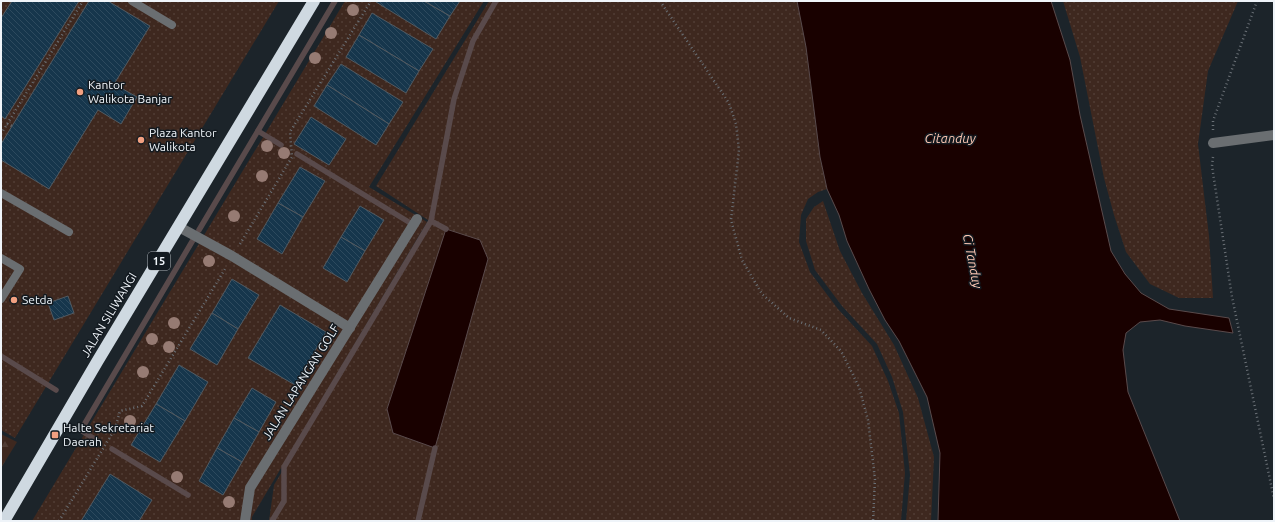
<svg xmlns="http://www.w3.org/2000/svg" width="1275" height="522" viewBox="0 0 1275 522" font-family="Ubuntu,sans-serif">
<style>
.grass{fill:url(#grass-dots)}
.forest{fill:url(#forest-firs)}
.water{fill:#190100;stroke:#594a4b}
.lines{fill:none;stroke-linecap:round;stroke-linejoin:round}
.stream{stroke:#594a4b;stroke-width:5.5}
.building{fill:url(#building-back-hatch);stroke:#525a61}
.path{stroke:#6a7076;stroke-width:2.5;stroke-dasharray:1 3;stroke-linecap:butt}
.lane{stroke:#6a6e71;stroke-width:8}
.street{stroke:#6a6e71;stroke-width:10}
.highway{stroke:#cfd9e1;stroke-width:12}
.tree{fill:#967b73}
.poi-dot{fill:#f2a081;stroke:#131a20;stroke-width:1.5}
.labels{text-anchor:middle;stroke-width:3;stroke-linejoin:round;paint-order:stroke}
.shield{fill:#131a20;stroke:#adb3b8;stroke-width:1}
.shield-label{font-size:11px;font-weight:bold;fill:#eff4f9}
.poi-label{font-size:12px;fill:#eff4f9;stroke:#131a20;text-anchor:start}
.street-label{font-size:12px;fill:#eff4f9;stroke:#131a20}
.water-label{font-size:13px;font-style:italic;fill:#fcc6b2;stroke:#131a20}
</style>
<defs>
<pattern id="grass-dots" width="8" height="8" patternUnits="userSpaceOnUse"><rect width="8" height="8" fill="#3e281f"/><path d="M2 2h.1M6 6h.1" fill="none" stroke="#513d35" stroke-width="1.8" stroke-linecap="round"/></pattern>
<pattern id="forest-firs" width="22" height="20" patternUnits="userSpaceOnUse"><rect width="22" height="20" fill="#3e281f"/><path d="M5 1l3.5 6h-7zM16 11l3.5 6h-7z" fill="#513d35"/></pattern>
<pattern id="building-back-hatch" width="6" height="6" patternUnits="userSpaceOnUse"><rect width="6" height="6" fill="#16364c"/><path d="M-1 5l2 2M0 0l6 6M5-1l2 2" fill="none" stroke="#2d4a5e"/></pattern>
</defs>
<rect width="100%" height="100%" fill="#1c242a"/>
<!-- grass -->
<g class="grass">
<polygon points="1,1 279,1 15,438 1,430"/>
<polygon points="345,1 484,1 369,187 427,222 252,517 252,521 32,521"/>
<polygon points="489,1 797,1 806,47 820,157 827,189 818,192 808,199 801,215 799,242 810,272 838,309 872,346 888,381 899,413 905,473 901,521 269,521 274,485 431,222 376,186"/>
<polygon points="1063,1 1238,1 1208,71 1198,144 1209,236 1213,298 1179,298 1150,284 1126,252 1114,215 1104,178 1080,57"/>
<polygon points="823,201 840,251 862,293 894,345 918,398 934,457 931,521 906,521 910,475 903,412 892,377 877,344 842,306 815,270 806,241 806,219 814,207"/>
</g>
<!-- forest -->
<polygon class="forest" points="1,434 17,442 1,468"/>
<!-- water -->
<g class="water">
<polygon points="797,1 1051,1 1070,60 1080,115 1111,251 1125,274 1141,293 1169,309 1229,318 1233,333 1185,326 1160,320 1140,322 1126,333 1123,350 1128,392 1180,521 938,521 940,453 927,397 899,341 885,320 869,289 847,241 839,215 827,189 820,157 806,47"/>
<polygon points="446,229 480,240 488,259 435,448 393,433 387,409"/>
</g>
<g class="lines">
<!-- stream -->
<g class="stream">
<polyline points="258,131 281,145"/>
<polyline points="297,154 412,224"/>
<polyline points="431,221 446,229"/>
<polyline points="199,230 335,1"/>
<polyline points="1,356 56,390"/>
<polyline points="77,428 98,441"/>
<polyline points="81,430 193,240"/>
<polyline points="112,449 188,495"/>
<polyline points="272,521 284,501 284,467 431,221 454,99 473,41 496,1"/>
<polyline points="418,521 435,448"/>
</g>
</g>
<!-- building -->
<g class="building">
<polygon points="12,1 79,1 5,119 1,116 1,18"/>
<polygon points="89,1 108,1 150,26 114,84 137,97 121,124 98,110 49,189 1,160 1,144"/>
<polygon points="376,1 424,1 450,16 436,39 376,2"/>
<polygon points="424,1 460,1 450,16"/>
<polygon points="372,13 433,49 419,71 359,35"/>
<polygon points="359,35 419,71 406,93 346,57"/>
<polygon points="341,64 403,102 389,124 327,85"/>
<polygon points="327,85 389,124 376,145 314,106"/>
<polygon points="311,117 346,139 329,165 294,144"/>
<polygon points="300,167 325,181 303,217 278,203"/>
<polygon points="278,203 303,217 282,254 257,239"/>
<polygon points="360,206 384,220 365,251 341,237"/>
<polygon points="341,237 365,251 347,282 323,268"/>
<polygon points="232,279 259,295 238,329 212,313"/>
<polygon points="68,296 74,313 54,320 48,303"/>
<polygon points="280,305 326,332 295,385 248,358"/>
<polygon points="212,313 238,329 217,365 190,349"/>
<polygon points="179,365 208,382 185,421 156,404"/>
<polygon points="252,388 276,402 259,432 234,418"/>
<polygon points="156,404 185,421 160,462 131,445"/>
<polygon points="234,418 259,432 242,462 217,448"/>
<polygon points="217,448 242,462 223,495 199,481"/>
<polygon points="110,474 152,500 139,521 81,521"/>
</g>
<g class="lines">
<!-- path -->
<g class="path">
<polyline points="660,1 729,103 736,124 739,150 731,220 742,260 762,294 789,318 821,330 841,351 859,387 868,420 875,479 873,521"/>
<polyline points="7,124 12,126"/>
<polyline points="1213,130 1213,121 1257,1"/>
<polyline points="1,134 83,1"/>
<polyline points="1213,157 1212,166 1232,297 1274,499"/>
<polyline points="240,244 292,157 290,132 371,1"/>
<polyline points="59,521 115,429 120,411 142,406 225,269"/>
</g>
<!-- lane -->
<g class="lane">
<polyline points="132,1 172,25"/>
<polyline points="1,193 69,232"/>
<polyline points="1,258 20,269 1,299"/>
</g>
<!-- street -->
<g class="street">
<polyline points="1213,143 1274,135"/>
<polyline points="179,227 232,256 350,328"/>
<polyline points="245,521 250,488 417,219"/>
</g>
<!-- highway -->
<polyline class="highway" points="4,521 97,362 314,1"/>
</g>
<!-- trees -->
<g class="tree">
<circle cx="353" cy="10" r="6"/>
<circle cx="331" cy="33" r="6"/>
<circle cx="315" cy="58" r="6"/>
<circle cx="267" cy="146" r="6"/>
<circle cx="284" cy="153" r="6"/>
<circle cx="262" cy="176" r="6"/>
<circle cx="234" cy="216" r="6"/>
<circle cx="209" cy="261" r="6"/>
<circle cx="174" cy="323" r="6"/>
<circle cx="152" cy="339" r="6"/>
<circle cx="169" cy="347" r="6"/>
<circle cx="143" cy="372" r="6"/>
<circle cx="130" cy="421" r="6"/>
<circle cx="177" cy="477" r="6"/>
<circle cx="229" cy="502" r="6"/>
</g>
<!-- markers -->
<g class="poi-dot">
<circle cx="80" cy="92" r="4"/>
<circle cx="141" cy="140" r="4"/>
<circle cx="14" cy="300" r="4"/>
<rect x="51" y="431" width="8" height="8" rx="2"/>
</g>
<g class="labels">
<!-- shield labels -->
<rect class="shield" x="148" y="252" width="22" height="18" rx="3"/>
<g class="shield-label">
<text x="159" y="265">15</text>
</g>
<!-- poi labels -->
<g class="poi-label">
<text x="88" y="89">Kantor<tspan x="88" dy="14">Walikota Banjar</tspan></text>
<text x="149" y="137">Plaza Kantor<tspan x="149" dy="14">Walikota</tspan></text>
<text x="22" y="304">Setda</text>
<text x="63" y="432">Halte Sekretariat<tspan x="63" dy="14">Daerah</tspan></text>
</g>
<!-- street labels -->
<g class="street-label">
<text transform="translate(109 315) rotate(-59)" y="4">JALAN SILIWANGI</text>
<text transform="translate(301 382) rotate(-58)" y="4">JALAN LAPANGAN GOLF</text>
</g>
<!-- water labels -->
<g class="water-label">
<text x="950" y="143">Citanduy</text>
<text transform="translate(973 261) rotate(79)" y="5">Ci Tanduy</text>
</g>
</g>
<!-- border -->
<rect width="1275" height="522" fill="none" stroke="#eff4f9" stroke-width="4"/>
</svg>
